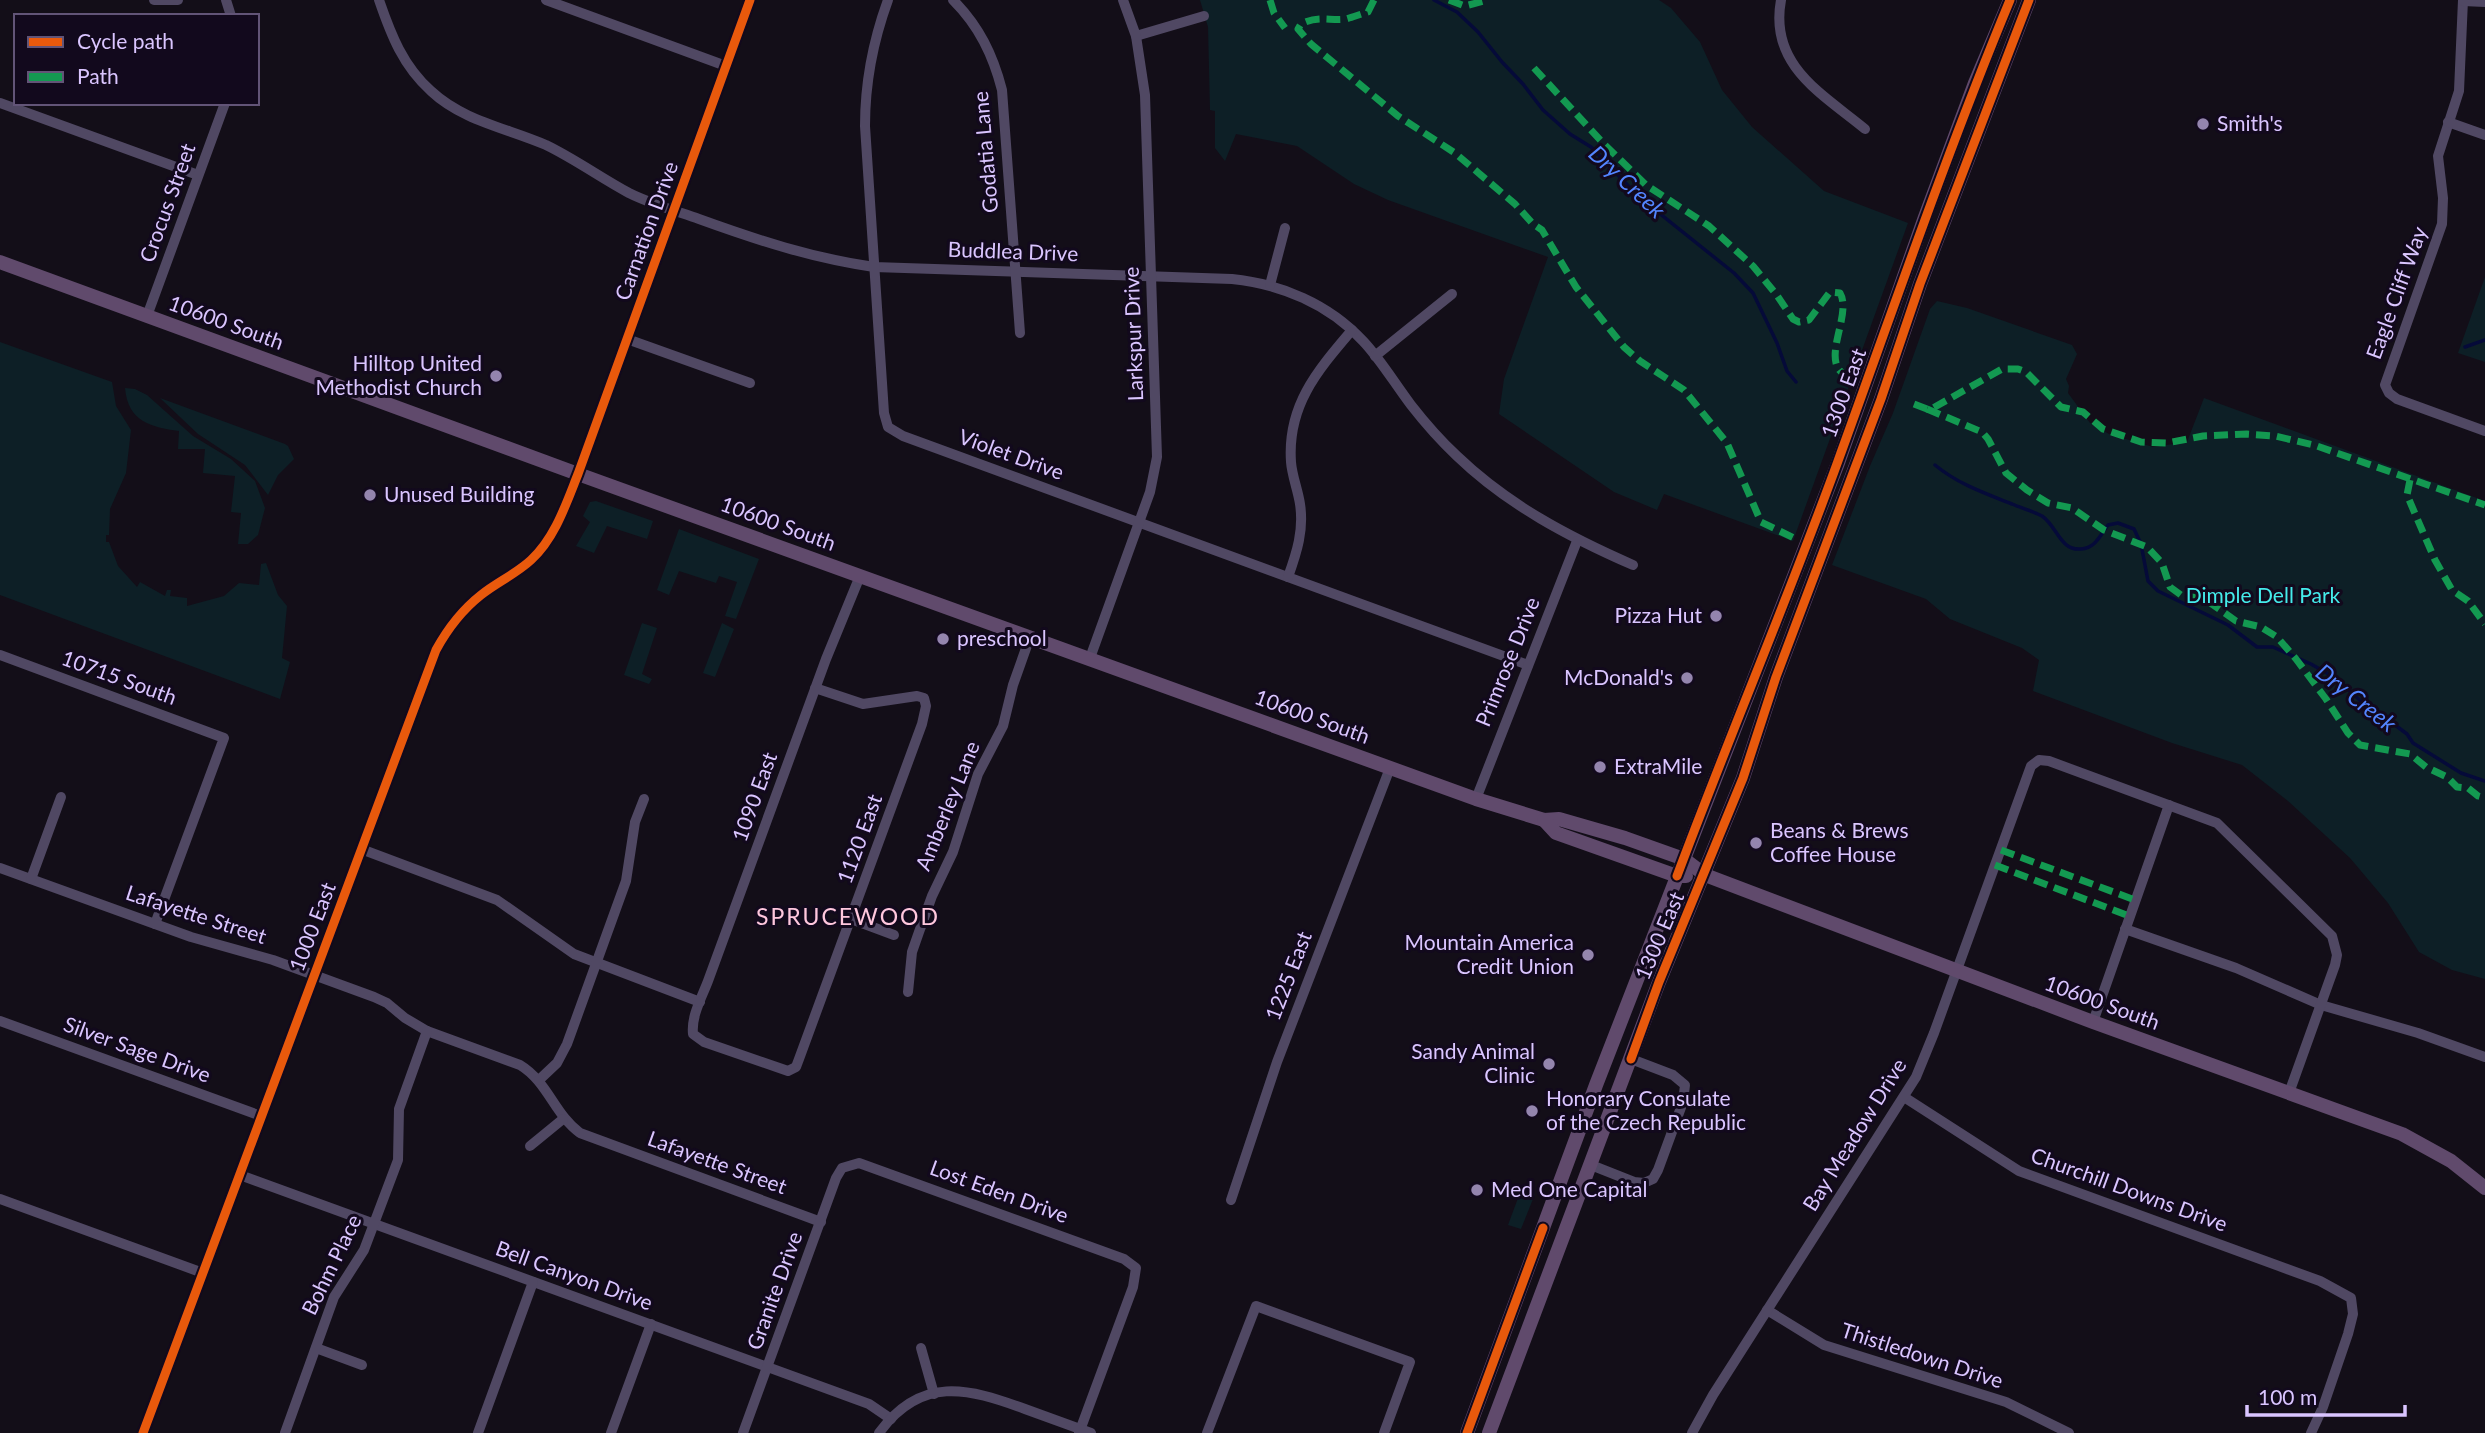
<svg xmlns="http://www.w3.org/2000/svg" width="2485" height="1433" viewBox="0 0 2485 1433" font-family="Lato,sans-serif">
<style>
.green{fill:#0d1f26}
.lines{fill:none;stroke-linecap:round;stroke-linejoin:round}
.stream{stroke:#050a39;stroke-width:3.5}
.minor{stroke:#504863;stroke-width:10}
.major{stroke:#604a6c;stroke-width:14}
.quiet{stroke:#139951;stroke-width:7;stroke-dasharray:14 7;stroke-linecap:butt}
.cycleway-casing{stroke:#12091d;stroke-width:13}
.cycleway{stroke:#e8590c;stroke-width:9}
.poi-dot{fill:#9485ae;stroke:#12091d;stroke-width:2.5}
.labels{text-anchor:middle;stroke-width:6;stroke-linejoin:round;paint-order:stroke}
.poi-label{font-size:21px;fill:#dac5ff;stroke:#12091d;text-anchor:start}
.street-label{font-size:21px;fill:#dac5ff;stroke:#12091d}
.park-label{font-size:21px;fill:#45ebeb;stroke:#12091d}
.water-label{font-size:23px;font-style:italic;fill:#5385ff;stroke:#12091d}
.neighbourhood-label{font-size:23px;letter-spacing:2px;fill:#ffc7dd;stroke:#12091d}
</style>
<rect width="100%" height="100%" fill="#130e18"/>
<!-- green -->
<g class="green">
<polygon points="1200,0 1659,0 1671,8 1700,42 1722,90 1752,127 1824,191 1908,223 1793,541 1664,494 1657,510 1614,492 1499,414 1504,379 1548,257 1388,200 1354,184 1297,146 1236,134 1225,161 1215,148 1215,111 1210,110 1208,27"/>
<polygon points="2485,277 2485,362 2458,353"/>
<polygon points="1937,301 1967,308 2072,345 2077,354 2066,379 2069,386 2068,393 2090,423 2109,434 2153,447 2187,442 2204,398 2485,501 2485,979 2452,970 2419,952 2388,903 2350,858 2288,801 2242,765 2172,743 2033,691 2039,660 2022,648 1950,619 1926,599 1832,565 1870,466 1893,413 1930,309"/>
<polygon points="0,342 112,382 116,406 131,430 126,473 110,509 109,535 106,535 106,542 109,542 118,566 137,587 140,582 165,596 167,590 171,590 170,596 187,598 187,606 224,596 239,583 259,585 261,564 266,563 278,595 287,606 282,658 290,662 280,699 0,595"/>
<path d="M 125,388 L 135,389 L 147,395 L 193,436 L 231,459 L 255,481 L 265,508 L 258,535 L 248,544 L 238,544 L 241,513 L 231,512 L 235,476 L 203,473 L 205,449 L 178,449 L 179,431 C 151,427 128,422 125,388 Z"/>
<polygon points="160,398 285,444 288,446 294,459 278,475 268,495 245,465 198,434"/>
<polygon points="596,501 653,521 647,539 607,526 594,553 576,546 590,522 583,516 590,502"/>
<polygon points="679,529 759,559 736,619 725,616 737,582 719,576 716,583 679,571 669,595 657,590"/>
<polygon points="642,623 657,628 642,674 652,679 649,684 624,675"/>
<polygon points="722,623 734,629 715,677 703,673"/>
<polygon points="1521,1190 1535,1194 1521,1229 1508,1225"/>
</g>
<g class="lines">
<!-- stream -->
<g class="stream">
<polyline points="1434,0 1457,12 1478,32 1502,62 1523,84 1543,110 1570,134 1591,147 1639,197 1734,273 1753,293 1777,343 1787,371 1796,382"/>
<polyline points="2465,347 2485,340"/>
<path d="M 1935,465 C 1958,484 1984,493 2012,504 C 2021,508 2033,511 2042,516 C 2057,526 2060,551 2081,549 C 2096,548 2100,535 2108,525 L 2118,523 L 2134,529 L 2141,544 L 2148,581 L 2158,591 L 2228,625 L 2257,647 L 2273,647 L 2311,664 L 2337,679 L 2379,718 L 2391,722 L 2407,734 L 2413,743 L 2461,773 L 2485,781"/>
</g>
<!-- minor -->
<g class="minor">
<polyline points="154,0 178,0"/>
<polyline points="226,0 231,16"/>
<path d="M 379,0 C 391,35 403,66 431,91 C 463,121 507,128 546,145 C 575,159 601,178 629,193 C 651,204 676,211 699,219 C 757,240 812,258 874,267 L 1232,279 C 1281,284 1329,304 1363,341 C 1381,360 1395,384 1411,405 C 1425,423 1441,441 1457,456 C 1508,505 1569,537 1633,565"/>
<polyline points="546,0 726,66"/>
<path d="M 888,0 C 873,41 865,82 865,126 L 884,413 L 888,427 L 903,436 L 1528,665"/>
<path d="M 953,0 C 979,26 993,55 1002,90 L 1020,333"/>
<path d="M 1781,0 C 1769,65 1821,93 1865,129"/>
<polyline points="2463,0 2459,91 2438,156 2443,198 2442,224 2385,385 2389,393 2397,399 2485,431"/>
<polyline points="2463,1 2485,2"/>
<polyline points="1136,36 1204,16"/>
<polyline points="0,103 198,175"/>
<polyline points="2448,122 2485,135"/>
<polyline points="1270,285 1285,228"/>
<polyline points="147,316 225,103"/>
<polyline points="627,339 750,383"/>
<polyline points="1375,356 1452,294"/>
<path d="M 1288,577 C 1297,552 1304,530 1300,504 C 1298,490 1292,476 1291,462 C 1287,405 1318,370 1352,330"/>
<polyline points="0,655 224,738 155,924"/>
<polyline points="1090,658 1150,492 1157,457 1145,95 1136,36 1123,0"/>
<path d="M 815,688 L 863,704 L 917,696 L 924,698 L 926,706 L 922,724 L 799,1059 L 796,1067 L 788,1071 L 704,1042 L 693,1034 C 691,1016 702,997 708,981 L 826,659 L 860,576"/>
<polyline points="1476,799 1577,541"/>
<polyline points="361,849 497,900 574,954 700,1002"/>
<path d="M 0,868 L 191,937 L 273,960 L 374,997 L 387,1003 L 405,1018 L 427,1031 L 520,1065 C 548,1082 554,1114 580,1133 L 821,1222"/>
<polyline points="31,879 61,797"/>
<polyline points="851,919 894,935"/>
<polyline points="2125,929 2236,968 2321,1005 2418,1033 2485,1057"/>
<polyline points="908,992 912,952 919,932 932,896 953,852 978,774 1003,726 1013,685 1030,637"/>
<polyline points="0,1021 261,1116"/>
<polyline points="2093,1022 2169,805"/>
<polyline points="539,1080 557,1063 567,1044 626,881 635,822 644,799"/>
<polyline points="1904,1097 2019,1171 2320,1281 2351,1298 2353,1314 2348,1334 2323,1407 2311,1433"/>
<polyline points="530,1146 563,1119"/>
<polyline points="1591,1165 1634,1182 1644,1183 1653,1179 1658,1170 1683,1102 1685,1085 1673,1075 1631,1059"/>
<polyline points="240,1175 869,1404 891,1419"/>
<polyline points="0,1199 203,1273"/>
<polyline points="1231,1200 1277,1062 1390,768"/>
<polyline points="1767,1310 1824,1345 2006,1402 2069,1433"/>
<polyline points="316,1348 362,1365"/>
<polyline points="921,1348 934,1394"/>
<path d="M 143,1433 L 436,650 C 448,628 462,610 481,595 C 497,582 516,574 531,560 C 555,538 566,504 578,474 L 750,0"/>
<polyline points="285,1433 334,1297 364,1250 398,1160 399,1109 427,1031"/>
<polyline points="478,1433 533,1282"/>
<polyline points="611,1433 651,1324"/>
<polyline points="743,1433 836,1178 842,1168 859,1163 1124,1259 1136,1268 1133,1287 1079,1433"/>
<path d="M 879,1433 C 921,1375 968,1388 1025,1409 C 1047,1417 1069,1425 1091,1433"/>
<polyline points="1207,1433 1256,1306 1410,1362 1384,1433"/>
<polyline points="1692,1433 1713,1395 1916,1077 1934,1033 2031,766 2039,760 2049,761 2217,823 2332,936 2337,955 2335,965 2289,1093"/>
</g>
<!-- major -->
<g class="major">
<polyline points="0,262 578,474 1476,799 1544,820 1559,819 1625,838 1684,859 1705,875 2093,1022 2402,1134 2451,1161 2485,1188"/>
<polyline points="1544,820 1556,833 1677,876 1686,876"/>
<polyline points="1467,1433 1596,1085 1838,463 1925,217 1975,83 2010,0"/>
<polyline points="1489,1433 1659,982 1743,778 1776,677 1881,399 1920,284 2029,0"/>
</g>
<!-- quiet -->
<g class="quiet">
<polyline points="1270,0 1274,13 1285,28"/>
<path d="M 1374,0 L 1368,12 C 1361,14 1353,17 1346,19 C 1329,21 1318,15 1301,24 L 1298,29 L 1311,44 L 1398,116 L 1455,153 L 1515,204 L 1533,224 L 1542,230 L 1576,287 L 1624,347 L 1640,361 L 1684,390 L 1727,443 L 1761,522 L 1796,539"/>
<polyline points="1449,0 1465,6 1484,1"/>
<path d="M 1534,68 L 1603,143 L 1646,185 L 1709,226 L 1753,266 L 1776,294 L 1793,319 L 1799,322 L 1809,320 L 1830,292 L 1840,293 C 1853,315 1818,363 1847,376"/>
<polyline points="1914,404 1927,409 1933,408 2002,369 2018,369 2026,372 2061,407 2083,412 2103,429 2141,442 2167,443 2203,436 2247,434 2275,436 2314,445 2485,505"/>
<polyline points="1927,409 1982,432 1988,439 2006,473 2027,490 2048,503 2072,508 2104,530 2147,547 2162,563 2170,587 2181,595 2206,600 2236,621 2261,627 2277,637 2296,659 2326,699 2348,733 2360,745 2410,754 2426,767 2447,777 2457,787 2468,788 2478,796 2485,798"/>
<polyline points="2410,480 2407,495 2435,560 2452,590 2468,601 2485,624"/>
<polyline points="2001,850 2135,900"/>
<polyline points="1995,865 2129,916"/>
</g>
<defs>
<g id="cycleway">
<path d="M 1677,876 C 1729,737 1787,601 1838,461 C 1894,307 1947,152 2010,0"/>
<polyline points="1631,1059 1659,982 1743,778 1776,677 1881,399 1920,284 2029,0"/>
<path d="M 143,1433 L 436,650 C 448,628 462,610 481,595 C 497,582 516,574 531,560 C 555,538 566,504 578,474 L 750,0"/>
<polyline points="1467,1433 1543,1228"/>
</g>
</defs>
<!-- cycleway casing -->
<use href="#cycleway" class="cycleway-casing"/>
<!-- cycleway -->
<use href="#cycleway" class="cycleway"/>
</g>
<!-- markers -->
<g class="poi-dot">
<circle cx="2203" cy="124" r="7"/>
<circle cx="496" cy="376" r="7"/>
<circle cx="370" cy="495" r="7"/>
<circle cx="1716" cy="616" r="7"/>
<circle cx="943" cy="639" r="7"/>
<circle cx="1687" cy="678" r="7"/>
<circle cx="1600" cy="767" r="7"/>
<circle cx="1756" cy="843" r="7"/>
<circle cx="1588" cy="955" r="7"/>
<circle cx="1549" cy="1064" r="7"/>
<circle cx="1532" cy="1111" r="7"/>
<circle cx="1477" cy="1190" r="7"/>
</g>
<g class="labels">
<!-- poi labels -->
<g class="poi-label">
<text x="2217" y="131">Smith's</text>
<text x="482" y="371" text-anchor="end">Hilltop United<tspan x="482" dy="24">Methodist Church</tspan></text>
<text x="384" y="502">Unused Building</text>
<text x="1702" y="623" text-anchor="end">Pizza Hut</text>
<text x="957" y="646">preschool</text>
<text x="1673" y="685" text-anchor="end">McDonald's</text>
<text x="1614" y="774">ExtraMile</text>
<text x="1770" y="838">Beans &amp; Brews<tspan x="1770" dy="24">Coffee House</tspan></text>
<text x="1574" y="950" text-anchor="end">Mountain America<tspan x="1574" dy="24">Credit Union</tspan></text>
<text x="1535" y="1059" text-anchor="end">Sandy Animal<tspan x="1535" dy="24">Clinic</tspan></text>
<text x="1546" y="1106">Honorary Consulate<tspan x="1546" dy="24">of the Czech Republic</tspan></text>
<text x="1491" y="1197">Med One Capital</text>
</g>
<!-- street labels -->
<g class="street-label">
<text transform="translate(986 152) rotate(-95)" y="7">Godatia Lane</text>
<text transform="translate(168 203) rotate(-70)" y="7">Crocus Street</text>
<text transform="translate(647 231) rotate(-70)" y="7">Carnation Drive</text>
<text transform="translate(1013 252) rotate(2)" y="7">Buddlea Drive</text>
<text transform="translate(2397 293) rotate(-70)" y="7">Eagle Cliff Way</text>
<text transform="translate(226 323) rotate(20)" y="7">10600 South</text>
<text transform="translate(1134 334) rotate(-92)" y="7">Larkspur Drive</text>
<text transform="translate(1844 393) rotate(-70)" y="7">1300 East</text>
<text transform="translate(1011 455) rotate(20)" y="7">Violet Drive</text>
<text transform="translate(778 524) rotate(20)" y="7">10600 South</text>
<text transform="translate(1508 662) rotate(-68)" y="7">Primrose Drive</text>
<text transform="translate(119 678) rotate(20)" y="7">10715 South</text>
<text transform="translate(1312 717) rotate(20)" y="7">10600 South</text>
<text transform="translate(755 797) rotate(-70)" y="7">1090 East</text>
<text transform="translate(948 806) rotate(-68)" y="7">Amberley Lane</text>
<text transform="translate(860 839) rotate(-70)" y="7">1120 East</text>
<text transform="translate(196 915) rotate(18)" y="7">Lafayette Street</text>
<text transform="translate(313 927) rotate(-69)" y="7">1000 East</text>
<text transform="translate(1660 936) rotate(-67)" y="7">1300 East</text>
<text transform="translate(1289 976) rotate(-69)" y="7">1225 East</text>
<text transform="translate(2102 1003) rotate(20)" y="7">10600 South</text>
<text transform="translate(137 1050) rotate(20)" y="7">Silver Sage Drive</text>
<text transform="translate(1855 1135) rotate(-58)" y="7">Bay Meadow Drive</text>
<text transform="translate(717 1163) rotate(20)" y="7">Lafayette Street</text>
<text transform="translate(2129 1190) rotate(20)" y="7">Churchill Downs Drive</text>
<text transform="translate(999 1192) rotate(20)" y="7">Lost Eden Drive</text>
<text transform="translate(332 1265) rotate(-64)" y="7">Bohm Place</text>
<text transform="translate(574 1276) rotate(20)" y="7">Bell Canyon Drive</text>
<text transform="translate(775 1291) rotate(-70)" y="7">Granite Drive</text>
<text transform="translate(1922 1356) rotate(18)" y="7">Thistledown Drive</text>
</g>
<!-- park labels -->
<g class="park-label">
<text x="2263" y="603">Dimple Dell Park</text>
</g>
<!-- water labels -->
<g class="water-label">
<text transform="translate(1627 182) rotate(43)" y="8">Dry Creek</text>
<text transform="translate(2356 698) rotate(38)" y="8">Dry Creek</text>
</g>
<!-- neighbourhood labels -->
<g class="neighbourhood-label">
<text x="848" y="925">SPRUCEWOOD</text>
</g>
</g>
<!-- legend -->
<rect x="14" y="14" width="245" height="91" fill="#12091d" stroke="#625477" stroke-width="2"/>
<rect x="28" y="37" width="35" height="10" fill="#e8590c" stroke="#625477" stroke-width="2"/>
<text x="77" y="49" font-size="21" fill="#dac5ff">Cycle path</text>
<rect x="28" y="72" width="35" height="10" fill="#139951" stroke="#625477" stroke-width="2"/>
<text x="77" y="84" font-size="21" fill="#dac5ff">Path</text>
<!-- scale -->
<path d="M2247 1405v10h158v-10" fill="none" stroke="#dac5ff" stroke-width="3.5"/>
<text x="2258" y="1405" font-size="21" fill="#dac5ff" stroke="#12091d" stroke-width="5" paint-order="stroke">100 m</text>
</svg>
